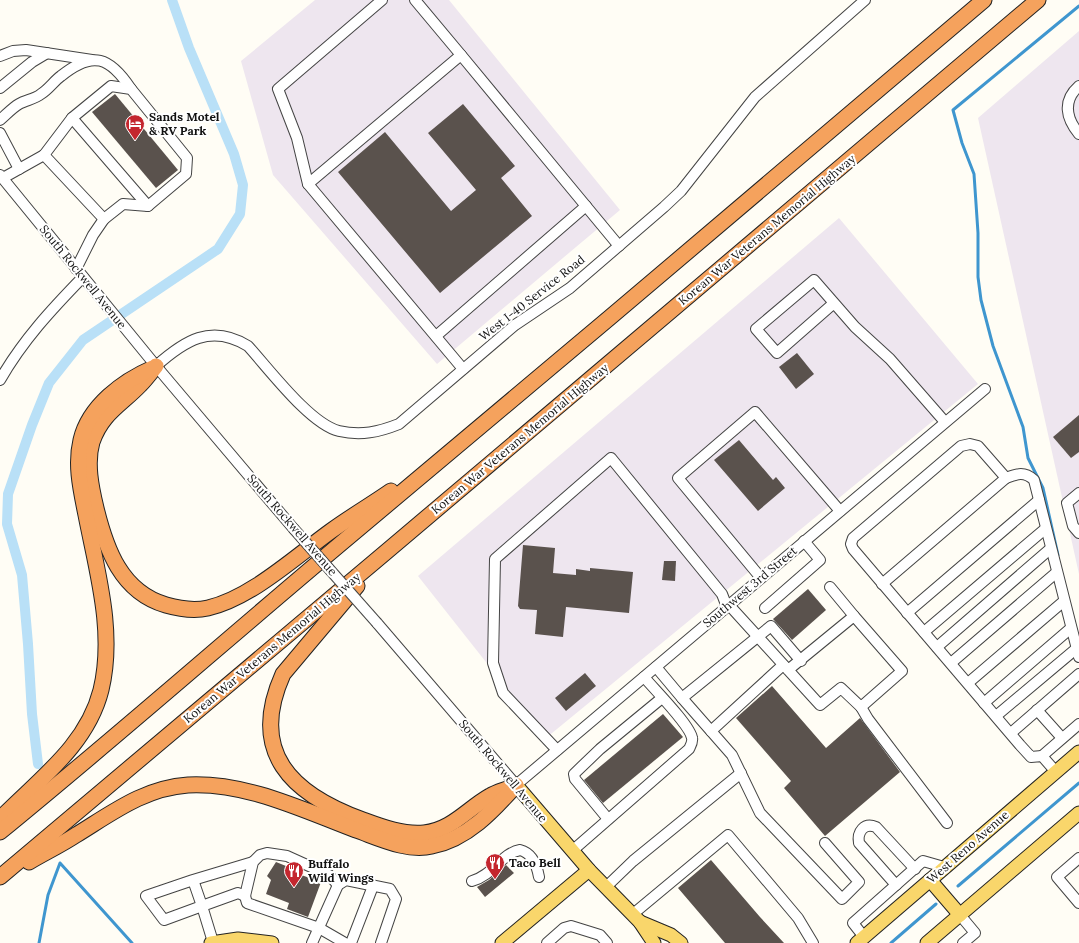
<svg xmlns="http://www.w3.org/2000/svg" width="1079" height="943" viewBox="0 0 1079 943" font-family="Lora,serif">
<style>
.industrial{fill:#eee6ef}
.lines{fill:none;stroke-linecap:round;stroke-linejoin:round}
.stream{stroke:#3f96cf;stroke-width:3}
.canal{stroke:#b9e0f7;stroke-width:10}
.building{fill:#5a524d}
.minor-casing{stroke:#444;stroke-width:12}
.major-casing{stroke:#222;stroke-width:15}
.highway-casing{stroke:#222;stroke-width:17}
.minor{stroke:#fff;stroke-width:10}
.major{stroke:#f9d66b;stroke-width:13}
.highway{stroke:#f5a25d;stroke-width:15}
.minor-bridge-casing{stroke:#444;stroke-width:12;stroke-linecap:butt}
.minor-bridge{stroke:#fff;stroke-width:10}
.labels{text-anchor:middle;stroke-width:4;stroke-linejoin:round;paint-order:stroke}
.poi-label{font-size:12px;font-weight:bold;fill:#111;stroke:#fff;text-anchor:start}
.street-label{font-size:12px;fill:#111;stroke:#fff}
</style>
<rect width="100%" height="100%" fill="#fffdf5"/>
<!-- industrial -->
<g class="industrial">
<polygon points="315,0 449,0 620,210 437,364 273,175 241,61"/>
<polygon points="1079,31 1079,574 978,118"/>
<polygon points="839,218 978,384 546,738 418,576"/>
</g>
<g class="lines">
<!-- stream -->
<g class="stream">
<polyline points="1058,555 1043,488 1028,458 1023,427 993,346 981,300 978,277 978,233 974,174 962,143 953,110 1079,6"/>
<polyline points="958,886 1079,783"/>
<polyline points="39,943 48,895 60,863 132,943"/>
<polyline points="891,943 936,904"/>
</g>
<!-- canal -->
<polyline class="canal" points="38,764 32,714 28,644 22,575 7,524 8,494 32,425 49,383 83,340 218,249 240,214 243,185 234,154 189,48 172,0"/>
</g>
<!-- building -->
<g class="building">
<polygon points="115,94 178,170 156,188 92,112"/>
<polygon points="463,104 515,166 501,178 532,216 440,293 338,172 385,132 451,211 476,190 428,133"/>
<polygon points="797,353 814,374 796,389 779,367"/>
<polygon points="1079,415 1079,452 1071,458 1053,437"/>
<polygon points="739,440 773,480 776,477 785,488 758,511 714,460"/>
<polygon points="523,545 555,548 553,573 576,575 576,569 590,571 590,568 633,572 629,613 566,607 563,637 535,634 537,610 520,609 518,606"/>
<polygon points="664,561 676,561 675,581 662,580"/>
<polygon points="808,589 826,610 792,640 773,619"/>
<polygon points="585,673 596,686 566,711 555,698"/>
<polygon points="772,686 826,748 860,718 900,772 825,836 784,788 791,781 736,718"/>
<polygon points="663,714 683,737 603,803 584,780"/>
<polygon points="711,860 760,917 784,943 725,943 678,888"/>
<polygon points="276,862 291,868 290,871 321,882 308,917 287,909 289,903 266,894 271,880 267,876"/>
<polygon points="506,865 514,873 485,897 477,887 489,880"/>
</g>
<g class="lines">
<defs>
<g id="minor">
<polyline points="415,0 461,55"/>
<polyline points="0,56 13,51 26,50 92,60"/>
<path d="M 1079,86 C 1062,101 1066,118 1079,134"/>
<polyline points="0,88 32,62 47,53"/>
<polyline points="72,118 148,206"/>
<path d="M 0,120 C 6,115 12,108 19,104 C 26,100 35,99 41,94 C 49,89 54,81 61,76 C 93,50 110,57 131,89"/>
<polyline points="0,133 19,169"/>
<polyline points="44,155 104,219"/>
<polyline points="0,175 156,366 293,528"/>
<polyline points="3,178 44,155 72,118 111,86 131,89 187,158 186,174 148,206 123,204 104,219 93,235 76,269"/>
<polyline points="308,184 297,138 278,89 382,0"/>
<polyline points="834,303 777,353 756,329 814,280 855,327 890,359 945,422"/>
<polyline points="436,336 586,206"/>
<path d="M 156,366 C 184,341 211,323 248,346 C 269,369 310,424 339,431 C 361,436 379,432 399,424 L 515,325 L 570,288 L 664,207 L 681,191 L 755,97 L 865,0"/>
<polyline points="463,369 308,184 461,55 619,246"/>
<path d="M 0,380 C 23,340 51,310 83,277"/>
<polyline points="1079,493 1067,503 1073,526 1079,533"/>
<polyline points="761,578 678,478 755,412 840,511"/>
<polyline points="882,584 1006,478"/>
<polyline points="830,587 854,616"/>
<polyline points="729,605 820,705 841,688 861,707 902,671 854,616 788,670"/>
<polyline points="765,608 820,560 804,541"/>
<polyline points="907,613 1039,500"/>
<polyline points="377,623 516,785 985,389"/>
<polyline points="924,632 1045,529"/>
<polyline points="937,647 1050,549"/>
<polyline points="801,661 771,626 682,698 732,755 760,813 842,899 859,882 825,843"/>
<polyline points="951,663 1057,572"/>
<polyline points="656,667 682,698"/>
<polyline points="968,683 1064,601"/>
<polyline points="984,703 1071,628"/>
<polyline points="861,707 868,719 947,823"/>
<polyline points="1037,710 1062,738"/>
<polyline points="996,716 1077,648"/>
<polyline points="711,731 783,665"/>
<polyline points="1011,733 1079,674"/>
<polyline points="557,750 503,693 493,663 495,559 611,458 722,594 727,607"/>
<polyline points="1042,756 1079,724"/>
<path d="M 1056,772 L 1042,756 L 1031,757 L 1020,745 L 853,549 L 851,544 L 853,538 L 961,446 L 970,444 L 978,446 L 1006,478 C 1017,474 1024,471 1034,480 L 1079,657"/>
<polyline points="608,819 575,779 574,774 600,749 662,698"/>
<path d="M 572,851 L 689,749 C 691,745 693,742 692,738 C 690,725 654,689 644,677"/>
<polyline points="1079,858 1057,877 1079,903"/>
<polyline points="193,880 146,896 164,920 202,906 193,880 253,862"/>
<path d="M 472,881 C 492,876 502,853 520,850 C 532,853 537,866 539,877"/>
<path d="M 896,885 L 859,843 C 857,832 864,822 876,827 L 915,869"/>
<polyline points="606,887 633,861 741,773"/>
<polyline points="245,896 247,903 319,928 345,943"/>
<polyline points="633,914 728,835 798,918 813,943"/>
<polyline points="960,915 975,933 963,943"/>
<polyline points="864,937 853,923 923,861 944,867"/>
<polyline points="213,942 202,906 238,893 245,896 253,862 260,855 267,853 287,856 329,875 338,885"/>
<polyline points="312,943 338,885 346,880 390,889 396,899 381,943"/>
<polyline points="351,943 373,886"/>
<polyline points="547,943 564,928 571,926 600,935 607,943"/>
</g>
<g id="major">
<polyline points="516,785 589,870 640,922 654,943"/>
<polyline points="930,880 960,915"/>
<polyline points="640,922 671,935 681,943"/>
<polyline points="211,943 238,939 272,943"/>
<polyline points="502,943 589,870"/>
<polyline points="857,943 1079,752"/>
<polyline points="927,943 1079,813"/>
</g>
<g id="highway">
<path d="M 156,366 C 151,372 146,379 140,385 C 121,405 102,413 92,442 C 86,463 91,487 96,508 C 106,549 121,592 166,605 C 180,609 194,611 208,608 C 251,598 295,557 331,531 C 350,517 371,505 391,491"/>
<path d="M 357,586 L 283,674 C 248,752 291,794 363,820 C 382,827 403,835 424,833 C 452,830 467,809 490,796 C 496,792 505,790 512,787"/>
<path d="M 0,819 C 38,780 87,746 101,690 C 115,632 97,572 86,515 C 81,490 75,465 81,440 C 89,406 123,381 153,368"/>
<path d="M 0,832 C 119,735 234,633 351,535 C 563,358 774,179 984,0"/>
<path d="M 29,862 C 44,853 61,845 76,835 C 112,813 144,788 188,785 C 246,782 303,810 356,830 C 379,838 407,852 432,846 C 467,839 493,811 516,785"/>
<polyline points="0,877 386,552 1038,0"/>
</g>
</defs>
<!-- minor casing -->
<use href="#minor" class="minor-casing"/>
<!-- major casing -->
<use href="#major" class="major-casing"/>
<!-- highway casing -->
<use href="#highway" class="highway-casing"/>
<!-- minor -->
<use href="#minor" class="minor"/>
<!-- major -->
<use href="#major" class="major"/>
<!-- highway -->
<use href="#highway" class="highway"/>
<defs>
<polyline id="minor-bridge" points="293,528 377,623"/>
</defs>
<!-- minor-bridge casing -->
<use href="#minor-bridge" class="minor-bridge-casing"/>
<!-- minor-bridge -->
<use href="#minor-bridge" class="minor-bridge"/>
</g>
<!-- icons -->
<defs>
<symbol id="hotel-pin" viewBox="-11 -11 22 30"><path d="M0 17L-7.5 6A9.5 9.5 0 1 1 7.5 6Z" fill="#c4262e" stroke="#fff"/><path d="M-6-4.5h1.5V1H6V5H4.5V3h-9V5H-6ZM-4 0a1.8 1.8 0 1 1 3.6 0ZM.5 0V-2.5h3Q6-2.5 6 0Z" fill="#fff"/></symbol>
<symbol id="restaurant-pin" viewBox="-11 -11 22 30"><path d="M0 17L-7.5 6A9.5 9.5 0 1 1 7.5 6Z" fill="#c4262e" stroke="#fff"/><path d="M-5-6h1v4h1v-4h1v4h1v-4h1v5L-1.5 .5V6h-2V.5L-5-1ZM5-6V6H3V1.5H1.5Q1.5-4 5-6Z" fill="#fff"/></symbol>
</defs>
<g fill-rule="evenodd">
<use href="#hotel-pin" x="124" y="113" width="22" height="30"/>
<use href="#restaurant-pin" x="484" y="852" width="22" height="30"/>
<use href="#restaurant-pin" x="283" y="860" width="22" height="30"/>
</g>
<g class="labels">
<!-- poi labels -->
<g class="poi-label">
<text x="149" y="121">Sands Motel<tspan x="149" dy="14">&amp; RV Park</tspan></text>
<text x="509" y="867">Taco Bell</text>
<text x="308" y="868">Buffalo<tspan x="308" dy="14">Wild Wings</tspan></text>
</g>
<!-- street labels -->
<g class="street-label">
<text transform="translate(767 230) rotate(-40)" y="4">Korean War Veterans Memorial Highway</text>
<text transform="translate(83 277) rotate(51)" y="4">South Rockwell Avenue</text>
<text transform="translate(532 298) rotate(-38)" y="4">West I-40 Service Road</text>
<text transform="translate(520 439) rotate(-40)" y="4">Korean War Veterans Memorial Highway</text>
<text transform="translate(292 525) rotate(49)" y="4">South Rockwell Avenue</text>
<text transform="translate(750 587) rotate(-40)" y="4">Southwest 3rd Street</text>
<text transform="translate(272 648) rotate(-40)" y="4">Korean War Veterans Memorial Highway</text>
<text transform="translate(503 771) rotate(50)" y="4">South Rockwell Avenue</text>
<text transform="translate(968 847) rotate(-41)" y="4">West Reno Avenue</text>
</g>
</g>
</svg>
